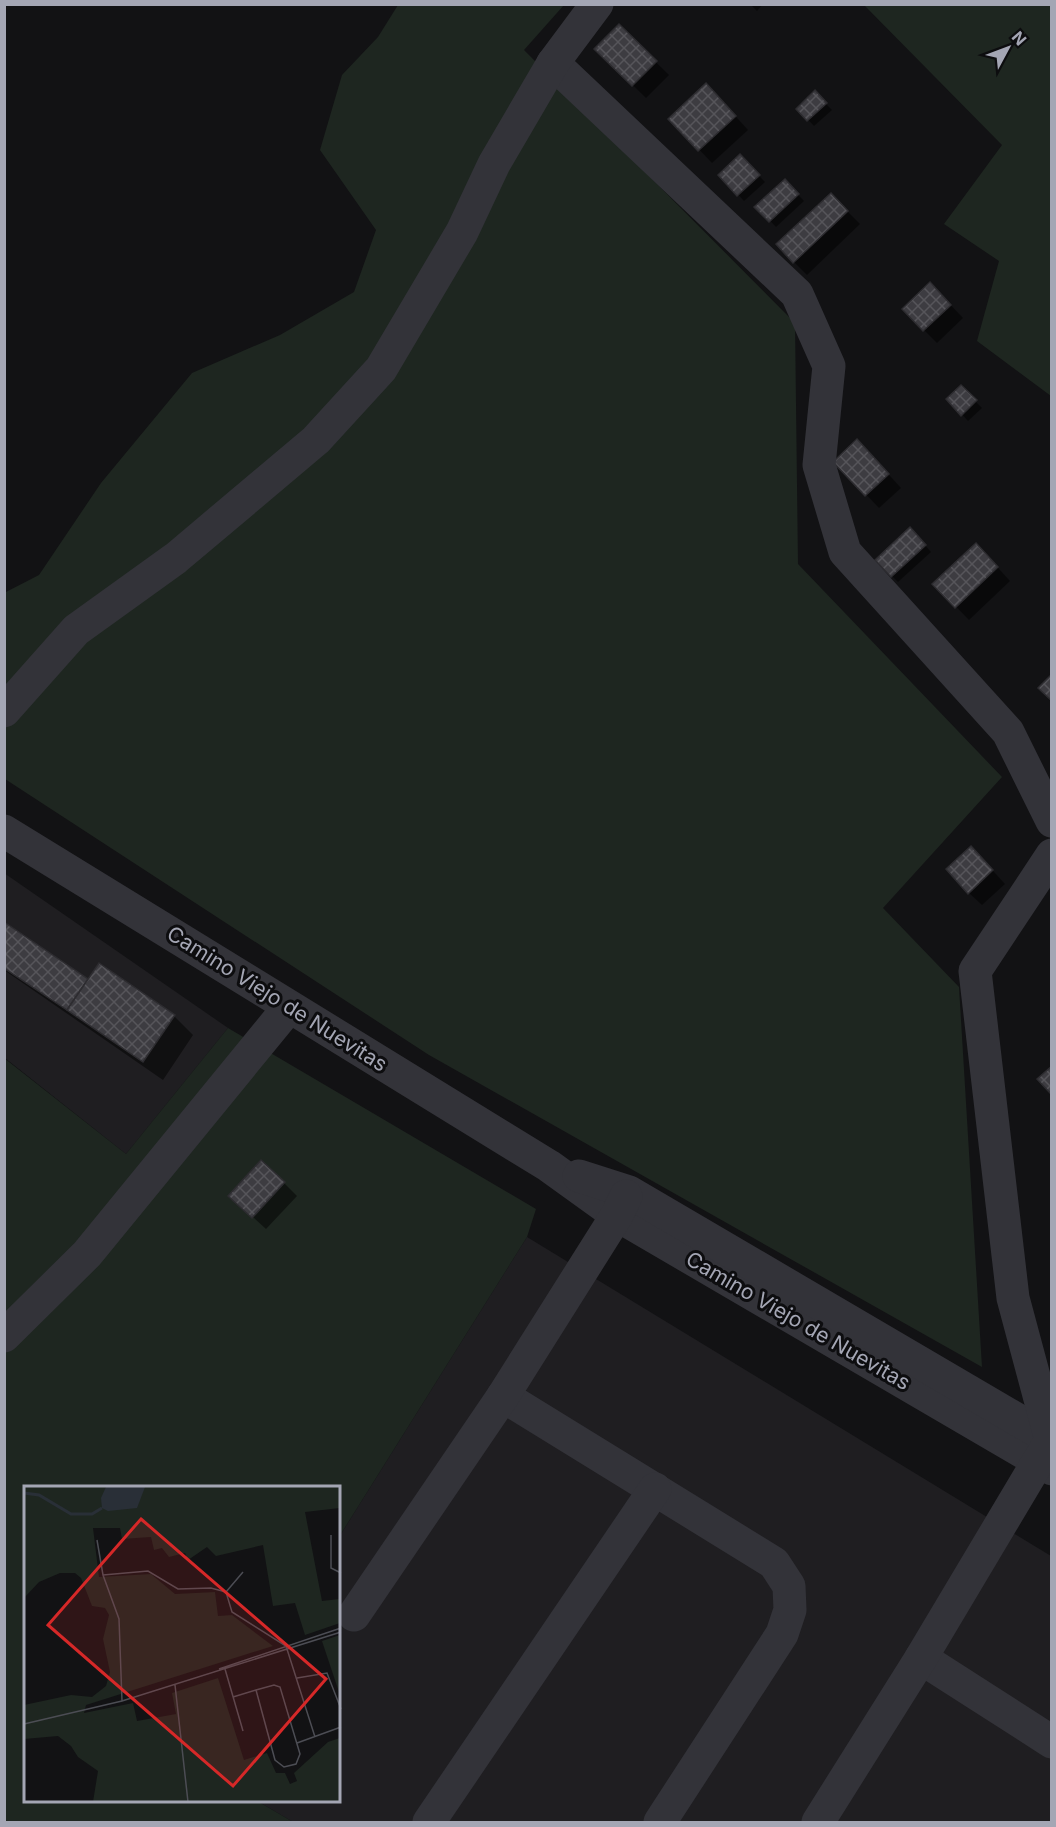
<svg xmlns="http://www.w3.org/2000/svg" width="1056" height="1827" viewBox="0 0 1056 1827" font-family="Inter,sans-serif">
<style>
.built{fill:#1f1e21}
.grass{fill:#1e2620}
.shadow{fill:#0007}
.building{fill:url(#building-cross-hatch);stroke:#2d2c30;stroke-width:1.5}
.lines{fill:none;stroke-linecap:round;stroke-linejoin:round}
.minor{stroke:#333339;stroke-width:33}
.labels{text-anchor:middle;stroke-width:6;stroke-linejoin:round;paint-order:stroke}
.street-label{font-size:21px;fill:#a4a6b4;stroke:#0d0d0f}
.inset-river{fill:none;stroke:#292f37;stroke-width:3}
.inset-road{fill:none;stroke:#4c4d54;stroke-width:1.5}
.view{fill:#d62828;fill-opacity:0.15;stroke:#d62828;stroke-width:3}
.inset-edge{fill:none;stroke:#a4a6b4;stroke-width:3}
</style>
<defs>
<pattern id="building-cross-hatch" width="8" height="8" patternUnits="userSpaceOnUse" patternTransform="scale(1.5)"><rect width="8" height="8" fill="#3d3c41"/><path d="M0 0l8 8M0 8l8-8" fill="none" stroke="#56555a"/></pattern>
</defs>
<rect width="100%" height="100%" fill="#121214"/>
<!-- built -->
<g class="built">
<polygon points="4,873 228,1028 126,1154 5,1058"/>
<polygon points="527,1237 1051,1556 1051,1822 293,1822 259,1802 339,1802 339,1537"/>
</g>
<!-- grass -->
<g class="grass">
<polygon points="398,5 564,5 524,50 795,323 798,564 1002,777 883,908 959,987 982,1367 429,1055 5,779 4,593 39,575 101,483 192,373 280,335 354,292 376,230 320,150 342,75 378,37"/>
<polygon points="864,5 1051,5 1051,396 977,341 999,261 944,224 1002,145"/>
<polygon points="228,1028 536,1209 527,1237 339,1537 339,1488 26,1488 26,1802 259,1802 293,1822 5,1822 4,1058 126,1154"/>
</g>
<!-- shadow -->
<g class="shadow">
<polygon points="750,4 763,4 757,11"/>
<polygon points="619,26 669,75 646,98 596,49"/>
<polygon points="815,93 832,110 814,126 798,109"/>
<polygon points="719,98 748,130 712,163 670,119"/>
<polygon points="740,156 765,182 744,201 720,175"/>
<polygon points="785,181 804,201 776,227 757,207"/>
<polygon points="831,195 860,224 807,275 794,262"/>
<polygon points="943,297 963,318 937,343 924,330"/>
<polygon points="961,387 982,408 968,421 948,399"/>
<polygon points="870,454 901,488 879,508 835,462"/>
<polygon points="916,535 931,552 898,582 892,576"/>
<polygon points="989,558 1010,581 969,620 934,584"/>
<polygon points="984,861 1005,884 982,905 969,893"/>
<polygon points="4,924 88,982 174,1016 193,1035 163,1080 4,970"/>
<polygon points="284,1183 297,1196 266,1229 243,1208"/>
</g>
<!-- building -->
<g class="building">
<polygon points="619,24 657,61 632,86 594,49"/>
<polygon points="706,83 736,116 698,151 668,119"/>
<polygon points="815,90 827,103 807,121 796,109"/>
<polygon points="740,154 760,175 737,196 718,175"/>
<polygon points="785,179 799,194 769,222 754,207"/>
<polygon points="831,193 848,211 793,263 776,244"/>
<polygon points="930,282 951,305 923,331 902,309"/>
<polygon points="961,385 977,400 961,416 946,399"/>
<polygon points="857,439 889,474 865,496 833,462"/>
<polygon points="910,527 926,545 891,577 875,560"/>
<polygon points="976,543 998,567 955,608 932,584"/>
<polygon points="1052,674 1052,701 1038,688"/>
<polygon points="971,846 993,870 968,894 946,869"/>
<polygon points="4,922 88,979 67,1010 4,968"/>
<polygon points="99,963 175,1015 143,1062 67,1010"/>
<polygon points="1052,1066 1052,1095 1037,1079"/>
<polygon points="261,1160 285,1182 252,1218 228,1196"/>
</g>
<g class="lines">
<!-- minor -->
<g class="minor">
<polyline points="553,63 797,294 829,366 819,465 845,552 1008,732 1052,821"/>
<polyline points="4,711 76,630 176,558 316,440 381,369 462,232 494,164 553,63 597,4"/>
<polyline points="4,831 549,1166 617,1215 1052,1469"/>
<polyline points="579,1176 629,1192 1052,1440"/>
<polyline points="4,1336 87,1254 289,1007"/>
<polyline points="503,1396 774,1563 789,1586 790,1610 782,1634 660,1822"/>
<polyline points="354,1615 503,1396 617,1215 626,1196"/>
<polyline points="921,1658 1052,1742"/>
<polyline points="429,1822 655,1489"/>
<polyline points="818,1822 921,1658 1051,1440 1013,1298 975,971 1052,855"/>
</g>
</g>
<g class="labels">
<!-- street labels -->
<g class="street-label">
<text transform="translate(277 999) rotate(32)" y="7">Camino Viejo de Nuevitas</text>
<text transform="translate(798 1321) rotate(30)" y="7">Camino Viejo de Nuevitas</text>
</g>
</g>
<!-- overview -->
<g transform="translate(24 1486)">
<rect width="316" height="316" fill="#121214"/>
<path d="M 0,1 L 316,1 L 316,22 L 281,26 L 298,115 L 316,113 L 316,137 L 281,149 L 271,117 L 249,120 L 239,59 L 192,70 L 183,61 L 164,74 L 161,67 L 145,71 L 138,62 L 130,64 L 127,51 L 98,53 L 96,42 L 69,42 L 75,91 L 127,88 L 151,108 L 191,106 L 194,130 L 208,129 L 249,160 L 62,219 L 60,227 L 109,217 L 113,235 L 152,228 L 148,207 L 194,192 L 220,274 L 243,267 L 252,287 L 261,287 L 266,298 L 273,295 L 270,287 L 304,256 L 316,252 L 316,316 L 69,316 L 74,285 L 54,271 L 47,260 L 34,250 L 0,253 L 0,219 L 47,209 L 68,211 L 82,200 L 86,186 L 79,153 L 85,129 L 81,122 L 68,120 L 57,92 L 51,87 L 36,87 L 15,96 L 0,112 ZM 316,149 L 317,149 L 316,209 L 298,155 Z" fill="#1e2620"/>
<path d="M 82,1 L 121,1 L 113,22 L 84,25 L 78,22 L 77,12 Z" fill="#292f37"/>
<path class="inset-river" d="M 0,7 L 15,9 L 47,28 L 68,28 L 78,22"/>
<path class="inset-road" d="M 307,49 L 307,82 L 317,87M 73,54 L 79,89 L 95,133 L 98,215M 79,89 L 124,85 L 154,103 L 187,102 L 202,106 L 208,126 L 262,160 L 291,251M 202,106 L 219,86M 195,183 L 317,142M 201,183 L 219,245M 273,192 L 303,187 L 317,223M 151,199 L 164,316M 209,211 L 232,204 L 250,199 L 256,201 L 276,268 L 272,278 L 260,281 L 251,274 L 232,204M 0,238 L 98,215 L 317,146M 273,257 L 317,241"/>
<path class="view" d="M 117,33 L 302,193 L 209,300 L 24,139 Z"/>
<rect width="316" height="316" class="inset-edge"/>
</g>
<!-- border -->
<rect width="1056" height="1827" fill="none" stroke="#a4a6b4" stroke-width="12"/>
<!-- north arrow -->
<g transform="translate(1008 48) rotate(49)" stroke="#0d0d0f" stroke-width="4.5" paint-order="stroke">
<path d="M0-4.5L10 22L0 15L-10 22Z" fill="#a4a6b4"/>
<text y="-9" font-size="16" font-weight="bold" text-anchor="middle" fill="#a4a6b4">N</text>
</g>
</svg>
